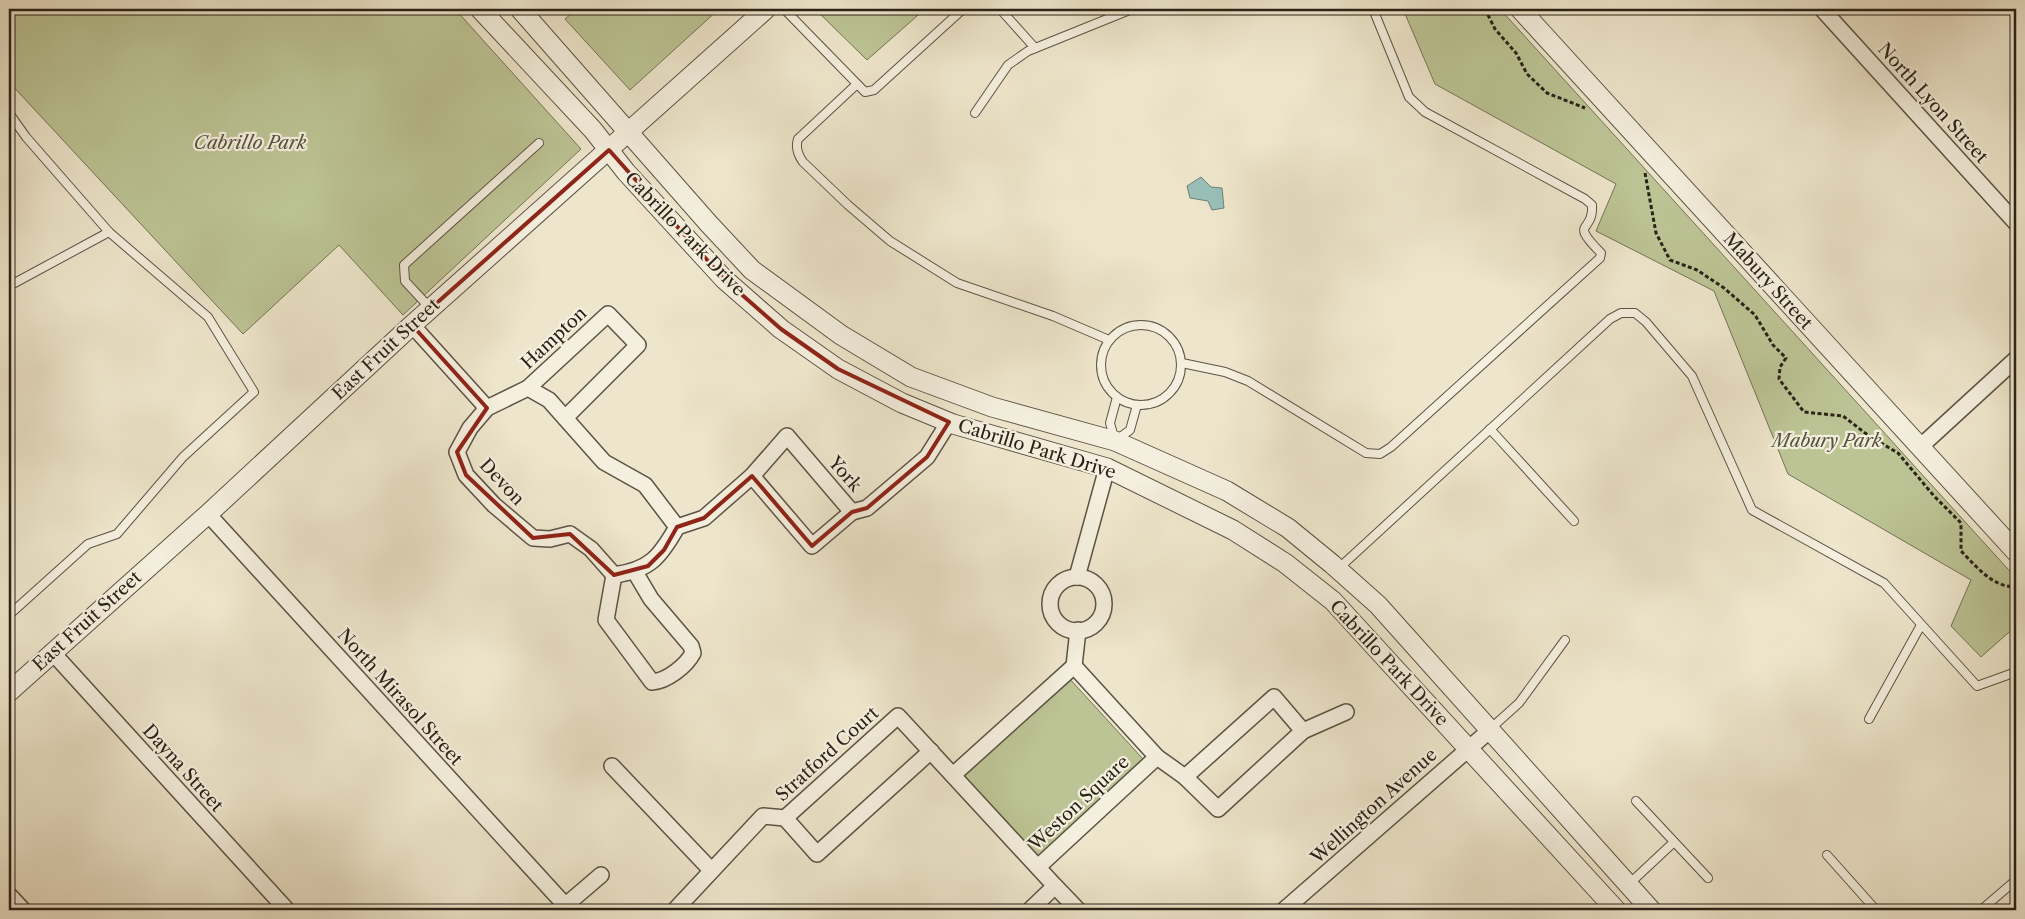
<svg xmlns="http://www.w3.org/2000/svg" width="2025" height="919" viewBox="0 0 2025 919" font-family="'Libre Caslon Text',serif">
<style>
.green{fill:#bcc495;stroke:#747356}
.water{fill:#99c0b8;stroke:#6d8178}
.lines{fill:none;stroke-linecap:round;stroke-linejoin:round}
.service-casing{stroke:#5c5345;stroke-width:10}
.minor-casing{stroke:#5c5345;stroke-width:18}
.tertiary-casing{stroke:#5c5345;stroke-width:21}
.path{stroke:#2b2218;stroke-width:3;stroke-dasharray:4 2.5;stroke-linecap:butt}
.service{stroke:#f4efde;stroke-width:8}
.minor{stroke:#f4efde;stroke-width:15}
.tertiary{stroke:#f4efde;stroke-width:19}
.marked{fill:none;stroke:#8f2418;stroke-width:4;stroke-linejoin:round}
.labels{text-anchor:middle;stroke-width:4.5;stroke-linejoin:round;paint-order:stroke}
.street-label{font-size:18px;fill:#2b2218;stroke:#f4efde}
.park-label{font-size:18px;font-style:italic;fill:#56533e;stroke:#f4efde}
</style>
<rect width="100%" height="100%" fill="#eee6cc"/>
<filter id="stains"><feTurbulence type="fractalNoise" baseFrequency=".004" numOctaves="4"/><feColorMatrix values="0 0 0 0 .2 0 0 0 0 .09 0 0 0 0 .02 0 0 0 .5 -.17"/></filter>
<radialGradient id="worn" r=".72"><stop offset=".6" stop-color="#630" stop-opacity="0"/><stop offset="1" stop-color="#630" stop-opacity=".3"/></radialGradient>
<!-- green -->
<g class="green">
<polygon points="9,9 455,9 581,149 403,315 339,245 243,334 9,82"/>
<polygon points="577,9 719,9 630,90 565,19"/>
<polygon points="815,9 925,9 867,60"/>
<polygon points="1403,9 1500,9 2016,578 2016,626 1981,657 1951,626 1971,580 1788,474 1714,291 1596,231 1616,184 1435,84"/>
<polygon points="1068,677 1143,759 1036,859 960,775"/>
</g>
<!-- water -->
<polygon class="water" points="1201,177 1211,187 1222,188 1224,208 1212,210 1208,201 1190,198 1187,186"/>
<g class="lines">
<defs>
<g id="service">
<polyline points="784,9 865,92 874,90 963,9"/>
<polyline points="1000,9 1035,48"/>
<path d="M 857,84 L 798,139 C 795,148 798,155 803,162 L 848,205 L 890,241 L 957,283 L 1053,316 L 1109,340"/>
<polyline points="9,113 26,137 109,232 208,317 254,392 183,457 117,534 88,544 9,615"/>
<polyline points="975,113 1008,65 1028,51 1132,9"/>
<polyline points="9,286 109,232"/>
<polyline points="430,308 405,281 404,265 539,143"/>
<circle cx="1141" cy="365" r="40"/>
<path d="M 1182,363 L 1225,372 L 1248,381 L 1366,453 L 1380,454 L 1391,447 L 1600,258 L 1601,253 C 1568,220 1594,234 1592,205 L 1585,199 L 1425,112 L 1409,97 L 1373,9"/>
<polyline points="1117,397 1110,423 1115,441 1130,430 1137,405"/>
<polyline points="1490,429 1574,521"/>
<polyline points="1338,569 1610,319 1621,313 1635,313 1646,322 1692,376 1752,510 1884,583 1977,686 2016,672"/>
<polyline points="1869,719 1921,625"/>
<polyline points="1489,730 1519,703 1565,640"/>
<polyline points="1636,801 1708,878"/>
<polyline points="1827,855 1876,910"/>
<polyline points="1628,885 1674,842"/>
<polyline points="1981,910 2016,880"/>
</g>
<g id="minor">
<polyline points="1822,9 2016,223"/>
<polyline points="412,325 487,408"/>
<polyline points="528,388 608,314 638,345 565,418"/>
<polyline points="1920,447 2016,359"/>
<polyline points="852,512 867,508 927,457 949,422"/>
<polyline points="208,514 565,905"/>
<polyline points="614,575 591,549 570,534 550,539 533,538 494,505 466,475 457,452 470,428 487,408 528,388 549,400 604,462 645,485 677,527"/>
<path d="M 614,575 C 650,570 660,557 677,527 L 704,518 L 752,476 L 787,436 L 852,512 L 812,546 L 752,476"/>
<path d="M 614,575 L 606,620 L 652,682 C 667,681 686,666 693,653 L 691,646 L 651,599 L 635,572"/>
<polyline points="1077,577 1107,468"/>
<circle cx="1077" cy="604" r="27"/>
<polyline points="52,652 287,910"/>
<polyline points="1074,666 1157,757 1185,777 1218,809 1303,731 1346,712"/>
<polyline points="612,766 711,870"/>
<polyline points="953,775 1074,666 1078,630"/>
<polyline points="1185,777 1274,697 1303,731"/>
<polyline points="785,818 898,716 1055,886"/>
<polyline points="785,818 817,854 931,751"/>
<polyline points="1038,867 1157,757"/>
<polyline points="9,895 23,910"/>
<polyline points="560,910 601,875"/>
<polyline points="675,910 763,816 785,818"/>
<polyline points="1030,910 1055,886 1078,910"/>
<polyline points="1284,910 1489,731"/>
</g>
<g id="tertiary">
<polyline points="480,9 593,130 626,172 724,279 781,329 838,369 902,403 953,424 1107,468 1233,530 1285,563 1333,601 1616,910"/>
<polyline points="520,9 709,224 752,270 841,335 911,377 992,407 1115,441 1227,491 1288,528 1332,564 1378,605 1651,910"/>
<polyline points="1520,9 2016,552"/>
<polyline points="9,692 208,514 412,325 766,9"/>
</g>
</defs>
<!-- service casing -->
<use href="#service" class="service-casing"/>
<!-- minor casing -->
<use href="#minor" class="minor-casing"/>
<!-- tertiary casing -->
<use href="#tertiary" class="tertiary-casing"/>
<!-- path -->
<g class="path">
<polyline points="1485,9 1495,29 1516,53 1527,74 1547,93 1585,108"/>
<path d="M 1645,173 L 1656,233 L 1670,260 L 1697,270 L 1724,288 L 1755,315 L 1773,345 L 1786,358 L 1780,367 L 1779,379 L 1804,412 L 1843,416 L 1869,436 L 1898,453 L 1934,496 L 1961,523 L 1961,551 C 1977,567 1992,587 2016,587"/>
</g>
<!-- service -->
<use href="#service" class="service"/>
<!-- minor -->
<use href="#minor" class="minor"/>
<!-- tertiary -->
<use href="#tertiary" class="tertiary"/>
</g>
<!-- marked area -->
<path class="marked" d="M 609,150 L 724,279 L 781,329 L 838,369 L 949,422 L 927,457 L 867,508 L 852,512 L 812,546 L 752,476 L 704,518 L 677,527 L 664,550 L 648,566 L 614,575 L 570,534 L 533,538 L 466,475 L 457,452 L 487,408 L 412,325 Z"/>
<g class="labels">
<!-- street labels -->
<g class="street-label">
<text transform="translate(1933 103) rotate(48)" y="6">North Lyon Street</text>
<text transform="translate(685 234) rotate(46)" y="6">Cabrillo Park Drive</text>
<text transform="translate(1768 281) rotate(48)" y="6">Mabury Street</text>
<text transform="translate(554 338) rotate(-43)" y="6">Hampton</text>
<text transform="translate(386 349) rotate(-43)" y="6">East Fruit Street</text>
<text transform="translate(1037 449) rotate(17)" y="6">Cabrillo Park Drive</text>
<text transform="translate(845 474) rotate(49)" y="6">York</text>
<text transform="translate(502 482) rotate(47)" y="6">Devon</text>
<text transform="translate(87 621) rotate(-42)" y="6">East Fruit Street</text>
<text transform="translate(1389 663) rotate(47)" y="6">Cabrillo Park Drive</text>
<text transform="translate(400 697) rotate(48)" y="6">North Mirasol Street</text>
<text transform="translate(827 754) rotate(-42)" y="6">Stratford Court</text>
<text transform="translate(183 768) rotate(48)" y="6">Dayna Street</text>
<text transform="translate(1079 803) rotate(-43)" y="6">Weston Square</text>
<text transform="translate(1374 806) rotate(-42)" y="6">Wellington Avenue</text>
</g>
<!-- park labels -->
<g class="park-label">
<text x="250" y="149">Cabrillo Park</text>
<text x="1827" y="447">Mabury Park</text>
</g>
</g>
<!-- margin -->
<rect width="2025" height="919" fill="none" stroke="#eee6cc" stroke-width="30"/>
<rect x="10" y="10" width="2005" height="899" fill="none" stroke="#2b2218" stroke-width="2.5"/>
<rect x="15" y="15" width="1995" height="889" fill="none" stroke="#2b2218"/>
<rect width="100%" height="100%" filter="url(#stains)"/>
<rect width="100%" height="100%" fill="url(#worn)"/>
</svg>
